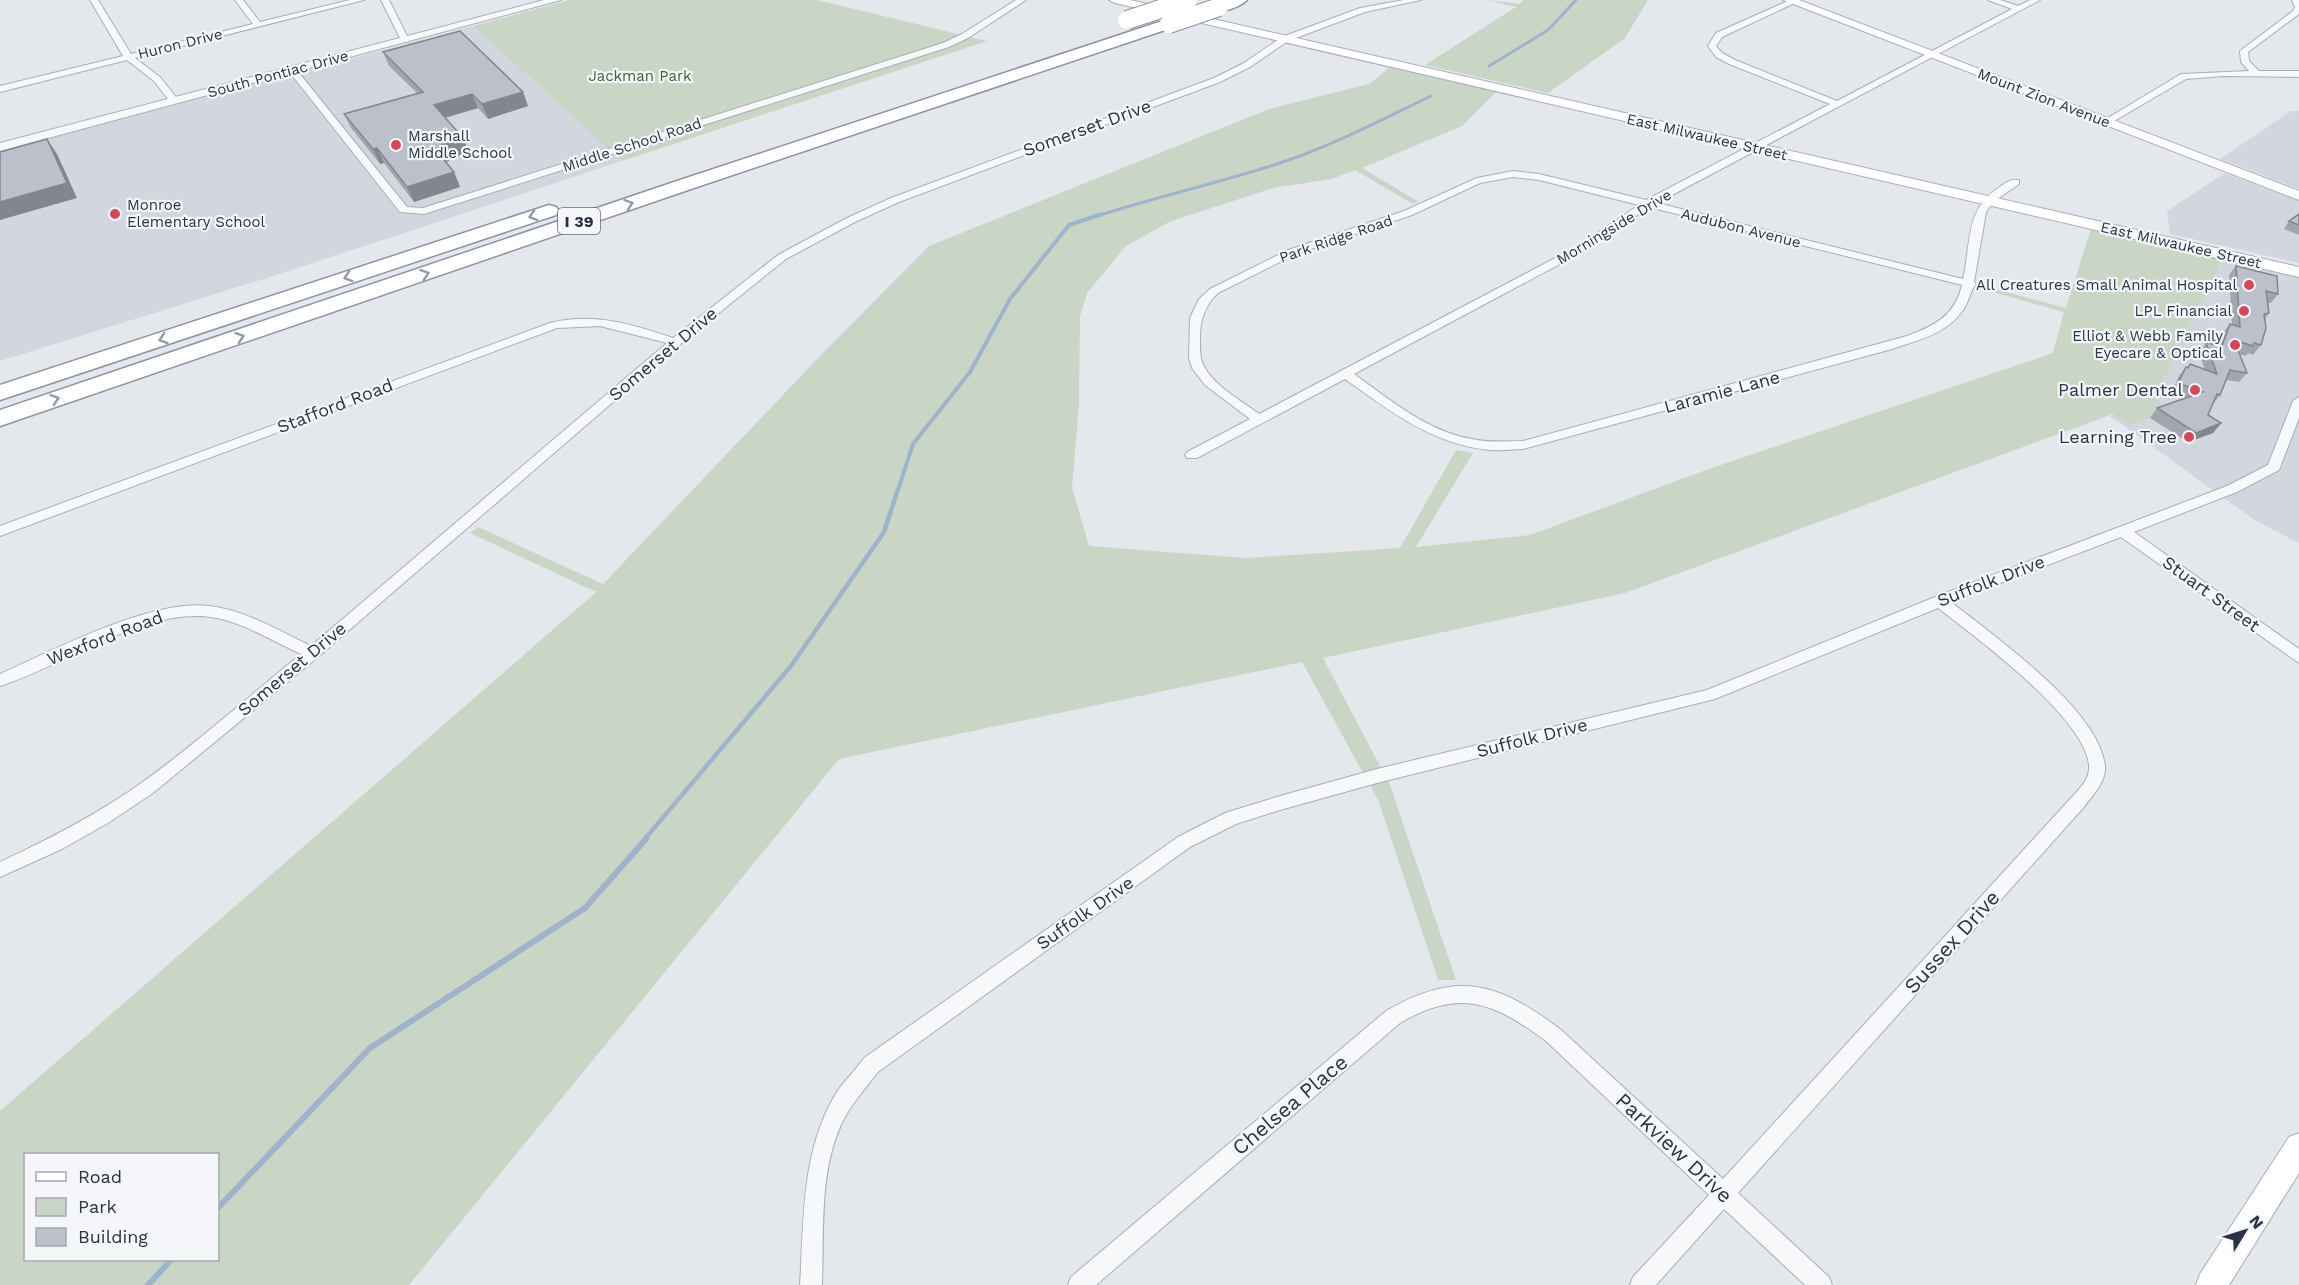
<svg xmlns="http://www.w3.org/2000/svg" width="2299" height="1285" viewBox="0 0 2299 1285" font-family="'Work Sans',sans-serif">
<style>
.built{fill:#d2d6de}
.green{fill:#c9d6c5;fill-rule:evenodd}
.lines{fill:none;stroke-linecap:round;stroke-linejoin:round}
.stream-far3{stroke:#9fb4cc;stroke-width:3}
.stream-far2{stroke:#9fb4cc;stroke-width:4}
.stream-far1{stroke:#9fb4cc;stroke-width:4.5}
.stream{stroke:#9fb4cc;stroke-width:6}
.minor-casing{stroke:#a9aeb7;stroke-width:2}
.tertiary-casing{stroke:#a9aeb7;stroke-width:2}
.secondary-casing{stroke:#a9aeb7;stroke-width:2}
.motorway-casing{stroke:#8b94a3;stroke-width:3}
.minor{fill:#f7f8fa;fill-rule:evenodd}
.tertiary{fill:#f7f8fa;fill-rule:evenodd}
.secondary{fill:#fff;fill-rule:evenodd}
.motorway{fill:#fff;fill-rule:evenodd}
.motorway-bridge-casing{stroke:#8b94a3;stroke-width:20;stroke-linecap:butt}
.motorway-bridge{stroke:#fff;stroke-width:18}
.wall{fill:#a1a5ae}
.shaded-wall{fill:#83868d}
.building{fill:#bbc0ca;stroke:#83868d;stroke-width:1.5}
.oneway{stroke:#959aa2}
.poi-dot{fill:#d1495b;stroke:#f4f6f9;stroke-width:2}
.labels{text-anchor:middle;stroke-width:4.5;stroke-linejoin:round;paint-order:stroke}
.far-street-label{font-size:15px;fill:#2b3445;stroke:#f4f6f9}
.far-park-label{font-size:15px;fill:#3f6138;stroke:#f4f6f9}
.far-poi-label{font-size:15px;fill:#2b3445;stroke:#f4f6f9;text-anchor:end}
.shield{fill:#f4f6f9;stroke:#676e7b;stroke-width:1.5}
.shield-label{font-size:16px;font-weight:bold;fill:#2b3445}
.street-label{font-size:18px;fill:#2b3445;stroke:#f4f6f9}
.poi-label{font-size:18px;fill:#2b3445;stroke:#f4f6f9;text-anchor:end}
.near-street-label{font-size:21px;fill:#2b3445;stroke:#f4f6f9}
</style>
<rect width="100%" height="100%" fill="#e4e7ec"/>
<!-- built -->
<g class="built">
<polygon points="473,26 622,161 270,277 0,361 0,152"/>
<polygon points="2291,111 2299,111 2299,189 2220,159"/>
<polygon points="2225,173 2299,201 2299,263 2170,234 2167,211"/>
<polygon points="2223,259 2299,277 2299,543 2256,521 2110,416 2154,400"/>
</g>
<!-- green -->
<g class="green">
<polygon points="569,0 817,0 987,41 622,161 473,26"/>
<polygon points="1487,0 1520,4 1523,0 1648,0 1625,38 1548,93 1425,65 1516,7"/>
<path d="M 1389,68 L 1496,92 L 1462,126 L 1362,168 L 1419,202 L 1413,204 L 1355,170 L 1332,179 L 1273,188 L 1169,222 L 1126,246 L 1087,293 L 1080,316 L 1079,404 L 1072,488 L 1089,546 L 1246,558 L 1400,548 L 1456,450 L 1473,453 L 1416,547 L 1530,535 L 1706,470 L 2053,353 L 2064,312 L 1979,288 L 1980,285 L 2066,308 L 2091,229 L 2223,259 L 2154,400 L 2175,409 L 2130,425 L 2113,414 L 1625,593 L 1323,658 L 1390,785 L 1456,980 L 1438,980 L 1378,800 L 1302,662 L 839,759 L 409,1285 L 0,1285 L 0,1111 L 596,592 L 470,533 L 478,527 L 603,584 L 820,356 L 929,246 L 1269,109 L 1369,84 ZM 26,1154 L 218,1154 L 218,1260 L 26,1260 Z"/>
</g>
<g class="lines">
<!-- stream-far3 -->
<g class="stream-far3">
<polyline points="1489,66 1548,30 1576,0"/>
<path d="M 1097,216 C 1157,197 1217,183 1277,164 C 1330,147 1381,120 1431,96"/>
</g>
<!-- stream-far2 -->
<polyline class="stream-far2" points="898,490 913,444 970,372 1010,299 1069,225 1102,214"/>
<!-- stream-far1 -->
<polyline class="stream-far1" points="644,840 791,666 884,532 898,489"/>
<!-- stream -->
<g class="stream">
<polyline points="218,1208 370,1048 585,908 646,839"/>
<polyline points="148,1285 171,1260"/>
</g>
<defs>
<g id="minor">
<polygon points="90,0 98,0 131,54 253,24 235,0 243,0 260,22 350,0 364,0 135,58 160,77 179,101 177,103 171,103 154,81 127,60 0,92 0,86 123,56"/>
<polygon points="381,0 389,0 409,40 408,42 401,40"/>
<polygon points="1016,0 1026,0 968,38 949,47 424,214 400,212 288,70 295,68 407,207 423,208 943,43 962,34"/>
<path d="M 1404,0 L 1421,0 L 1365,12 L 1288,41 L 1250,67 L 1220,82 L 899,202 L 855,222 L 786,259 L 679,345 L 318,657 L 153,793 L 108,823 L 62,849 L 0,877 L 0,862 C 49,839 96,815 140,784 C 196,744 248,697 301,654 C 274,642 246,624 217,618 C 149,604 64,666 0,686 L 0,674 C 54,650 151,599 209,606 C 245,610 279,631 311,646 L 667,343 L 600,326 L 557,328 L 0,536 L 0,526 L 550,323 C 593,312 632,324 673,338 L 778,255 L 847,218 L 891,198 L 1214,78 L 1244,63 L 1282,37 L 1360,8 Z"/>
<path d="M 1790,0 L 1797,2 L 1722,37 L 1716,46 L 1722,53 L 1735,60 L 1837,101 L 2012,9 L 1988,0 L 2000,0 L 2018,6 L 2030,0 L 2040,0 L 1657,203 L 1963,279 C 1972,241 1964,209 2001,186 C 2007,182 2011,179 2019,180 L 2019,184 L 1993,202 L 1986,212 L 1974,282 L 1976,284 C 1970,291 1969,302 1963,310 C 1947,334 1918,340 1892,349 L 1523,449 C 1512,449 1501,451 1490,450 C 1433,445 1390,411 1345,379 L 1197,458 L 1187,458 L 1185,455 L 1187,452 L 1250,419 L 1205,385 L 1192,368 L 1189,358 L 1190,318 L 1199,299 L 1210,289 L 1288,250 L 1404,211 L 1477,178 L 1513,171 L 1539,174 L 1646,200 L 1830,104 L 1729,64 L 1716,57 L 1708,46 L 1716,33 ZM 1513,177 L 1539,180 L 1639,205 L 1578,246 L 1259,414 C 1242,401 1216,387 1205,368 C 1199,359 1200,346 1200,336 C 1200,319 1206,304 1218,293 L 1296,254 L 1412,215 L 1480,183 ZM 1649,207 L 1962,285 C 1955,316 1934,326 1907,336 L 1523,441 C 1505,441 1489,443 1472,439 C 1428,432 1389,399 1354,374 L 1586,250 Z"/>
<polygon points="2292,0 2299,0 2299,14 2248,52 2249,61 2259,71 2299,71 2299,77 2223,76 2186,79 2109,124 2101,122 2181,74 2249,71 2241,62 2240,51 2293,11 2295,7"/>
<path d="M 2299,397 L 2299,418 L 2279,470 L 2237,492 L 2134,532 L 2299,649 L 2299,663 L 2121,537 L 1951,602 C 1994,636 2101,711 2105,767 C 2106,782 2092,796 2084,807 L 1738,1193 L 1829,1277 L 1832,1285 L 1805,1285 L 1724,1209 L 1656,1285 L 1630,1285 L 1633,1277 L 1709,1195 L 1546,1041 C 1493,1002 1460,988 1400,1023 L 1096,1285 L 1068,1285 L 1071,1277 L 1386,1011 C 1457,970 1497,982 1560,1029 L 1723,1179 L 2072,797 C 2079,789 2088,781 2089,770 C 2093,723 1974,636 1938,608 L 1715,699 L 1377,783 L 1280,810 L 1236,824 L 1190,847 L 878,1072 C 865,1089 850,1105 841,1125 C 819,1173 824,1233 822,1285 L 800,1285 C 804,1220 801,1153 835,1095 C 843,1082 855,1071 864,1058 L 1178,837 L 1225,813 L 1280,796 L 1377,769 L 1707,690 L 1935,597 L 2227,486 L 2268,465 L 2293,401 Z"/>
</g>
<polygon id="tertiary" points="544,0 561,0 0,151 0,143"/>
<g id="secondary">
<polygon points="1109,0 1130,0 2299,267 2299,277 1115,3"/>
<polygon points="1783,0 1799,0 2299,191 2299,200"/>
<polygon points="2299,1133 2299,1173 2229,1285 2196,1285 2200,1274 2289,1137"/>
</g>
<g id="motorway">
<path d="M 1224,0 L 1247,0 C 1240,7 1223,13 1213,10 L 1211,7 L 1213,4 Z"/>
<polygon points="1159,22 1167,27 1165,30 691,189 0,426 0,410 677,181"/>
<polygon points="549,205 556,207 559,211 556,215 0,400 0,385"/>
</g>
</defs>
<!-- minor casing -->
<use href="#minor" class="minor-casing"/>
<!-- tertiary casing -->
<use href="#tertiary" class="tertiary-casing"/>
<!-- secondary casing -->
<use href="#secondary" class="secondary-casing"/>
<!-- motorway casing -->
<use href="#motorway" class="motorway-casing"/>
<!-- minor -->
<use href="#minor" class="minor"/>
<!-- tertiary -->
<use href="#tertiary" class="tertiary"/>
<!-- secondary -->
<use href="#secondary" class="secondary"/>
<!-- motorway -->
<use href="#motorway" class="motorway"/>
<defs>
<g id="motorway-bridge">
<polyline points="1127,20 1188,0"/>
<polyline points="1169,24 1219,7"/>
</g>
</defs>
<!-- motorway-bridge casing -->
<use href="#motorway-bridge" class="motorway-bridge-casing"/>
<!-- motorway-bridge -->
<use href="#motorway-bridge" class="motorway-bridge"/>
</g>
<!-- wall -->
<g class="wall">
<polygon points="383,52 528,106 488,119 478,108 445,118 463,138 469,152 448,159 449,161 446,162 454,172 460,187 414,202 384,163 380,164 351,128 344,114 417,93 389,66"/>
<polygon points="2299,214 2299,235 2284,229 2289,221"/>
<polygon points="2236,266 2278,294 2271,303 2268,303 2269,313 2265,319 2261,345 2253,355 2248,353 2246,356 2239,354 2247,373 2239,382 2226,380 2220,395 2213,404 2208,415 2221,423 2213,433 2188,442 2150,418 2157,408 2185,398 2173,394 2172,391 2179,376 2186,367 2188,367 2190,364 2205,370 2199,353 2206,343 2218,346 2223,333 2230,324 2232,324 2229,275"/>
</g>
<!-- shaded-wall -->
<g class="shaded-wall">
<polygon points="523,92 528,106 488,119 482,104"/>
<polygon points="472,94 478,108 440,119 434,105"/>
<polygon points="463,138 469,152 448,159 449,161 441,164 435,149 441,145"/>
<polygon points="47,139 57,154 77,198 0,220 0,202"/>
<polygon points="377,148 384,163 380,164 373,149"/>
<polygon points="454,172 460,187 414,202 407,187"/>
<polygon points="2221,423 2213,433 2188,442 2196,433"/>
</g>
<!-- building -->
<g class="building">
<polygon points="460,31 523,92 482,104 472,94 434,105 463,138 441,145 443,147 435,149 454,172 407,187 377,148 373,149 344,114 423,92 383,52"/>
<polygon points="47,139 67,183 0,202 0,152"/>
<polygon points="2299,214 2299,225 2289,221"/>
<polygon points="2236,266 2277,276 2278,294 2266,291 2269,313 2264,314 2266,328 2261,345 2254,343 2253,346 2234,340 2247,373 2230,370 2220,395 2217,394 2208,415 2221,423 2196,433 2157,408 2203,392 2180,384 2179,381 2186,367 2188,368 2190,364 2217,374 2206,343 2222,346 2230,324 2240,327"/>
</g>
<!-- one-way arrows -->
<defs><path id="oneway-chevron" d="M-2-3.5L2.5 0L-2 3.5" fill="none" stroke-width="1.6" stroke-linecap="round" stroke-linejoin="round" transform="scale(1.5)"/></defs>
<g class="oneway">
<use href="#oneway-chevron" transform="translate(629 204) rotate(-19)"/>
<use href="#oneway-chevron" transform="translate(533 216) rotate(162)"/>
<use href="#oneway-chevron" transform="translate(425 274) rotate(-19)"/>
<use href="#oneway-chevron" transform="translate(348 277) rotate(162)"/>
<use href="#oneway-chevron" transform="translate(240 337) rotate(-19)"/>
<use href="#oneway-chevron" transform="translate(163 339) rotate(162)"/>
<use href="#oneway-chevron" transform="translate(55 399) rotate(-19)"/>
</g>
<!-- markers -->
<g class="poi-dot">
<circle cx="396" cy="145" r="6"/>
<circle cx="115" cy="214" r="6"/>
<circle cx="2249" cy="285" r="6"/>
<circle cx="2244" cy="311" r="6"/>
<circle cx="2235" cy="345" r="6"/>
<circle cx="2195" cy="390" r="6"/>
<circle cx="2189" cy="437" r="6"/>
</g>
<g class="labels">
<!-- far-street labels -->
<g class="far-street-label">
<text transform="translate(180 44) rotate(-14)" y="5">Huron Drive</text>
<text transform="translate(278 74) rotate(-15)" y="5">South Pontiac Drive</text>
<text transform="translate(2044 98) rotate(21)" y="5">Mount Zion Avenue</text>
<text transform="translate(1707 137) rotate(13)" y="5">East Milwaukee Street</text>
<text transform="translate(632 145) rotate(-18)" y="5">Middle School Road</text>
<text transform="translate(1614 227) rotate(-31)" y="5">Morningside Drive</text>
<text transform="translate(1741 228) rotate(14)" y="5">Audubon Avenue</text>
<text transform="translate(1336 239) rotate(-19)" y="5">Park Ridge Road</text>
<text transform="translate(2181 245) rotate(13)" y="5">East Milwaukee Street</text>
</g>
<!-- far-park labels -->
<g class="far-park-label">
<text x="640" y="81">Jackman Park</text>
</g>
<!-- far-poi labels -->
<g class="far-poi-label">
<text x="408" y="141" text-anchor="start">Marshall<tspan x="408" dy="17">Middle School</tspan></text>
<text x="127" y="210" text-anchor="start">Monroe<tspan x="127" dy="17">Elementary School</tspan></text>
<text x="2237" y="290">All Creatures Small Animal Hospital</text>
<text x="2232" y="316">LPL Financial</text>
<text x="2223" y="341">Elliot &amp; Webb Family<tspan x="2223" dy="17">Eyecare &amp; Optical</tspan></text>
</g>
<!-- shield labels -->
<rect class="shield" x="558" y="208" width="42" height="26" rx="4.5"/>
<g class="shield-label">
<text x="579" y="227">I 39</text>
</g>
<!-- street labels -->
<g class="street-label">
<text transform="translate(1087 128) rotate(-20)" y="6">Somerset Drive</text>
<text transform="translate(663 354) rotate(-40)" y="6">Somerset Drive</text>
<text transform="translate(1722 392) rotate(-15)" y="6">Laramie Lane</text>
<text transform="translate(335 406) rotate(-21)" y="6">Stafford Road</text>
<text transform="translate(1991 581) rotate(-21)" y="6">Suffolk Drive</text>
<text transform="translate(2211 594) rotate(36)" y="6">Stuart Street</text>
<text transform="translate(105 638) rotate(-21)" y="6">Wexford Road</text>
<text transform="translate(292 669) rotate(-40)" y="6">Somerset Drive</text>
<text transform="translate(1532 738) rotate(-14)" y="6">Suffolk Drive</text>
<text transform="translate(1085 913) rotate(-35)" y="6">Suffolk Drive</text>
</g>
<!-- poi labels -->
<g class="poi-label">
<text x="2183" y="396">Palmer Dental</text>
<text x="2177" y="443">Learning Tree</text>
</g>
<!-- near-street labels -->
<g class="near-street-label">
<text transform="translate(1952 942) rotate(-48)" y="7">Sussex Drive</text>
<text transform="translate(1290 1105) rotate(-40)" y="7">Chelsea Place</text>
<text transform="translate(1674 1148) rotate(43)" y="7">Parkview Drive</text>
</g>
</g>
<!-- legend -->
<rect x="24" y="1153" width="195" height="108" fill="#f4f6f9" stroke="#a4a8b1" stroke-width="1.5"/>
<rect x="36" y="1172" width="30" height="9" fill="#ffffff" stroke="#a4a8b1" stroke-width="1.5"/>
<text x="78" y="1183" font-size="18" fill="#2b3445">Road</text>
<rect x="36" y="1198" width="30" height="18" fill="#c9d6c5" stroke="#a4a8b1" stroke-width="1.5"/>
<text x="78" y="1213" font-size="18" fill="#2b3445">Park</text>
<rect x="36" y="1228" width="30" height="18" fill="#bbc0ca" stroke="#a4a8b1" stroke-width="1.5"/>
<text x="78" y="1243" font-size="18" fill="#2b3445">Building</text>
<!-- north arrow -->
<g transform="translate(2245 1231) rotate(52)" stroke="#f4f6f9" stroke-width="4.5" paint-order="stroke">
<path d="M0-4.5L10 22L0 15L-10 22Z" fill="#2b3445"/>
<text y="-9" font-size="16" font-weight="bold" text-anchor="middle" fill="#2b3445">N</text>
</g>
</svg>
